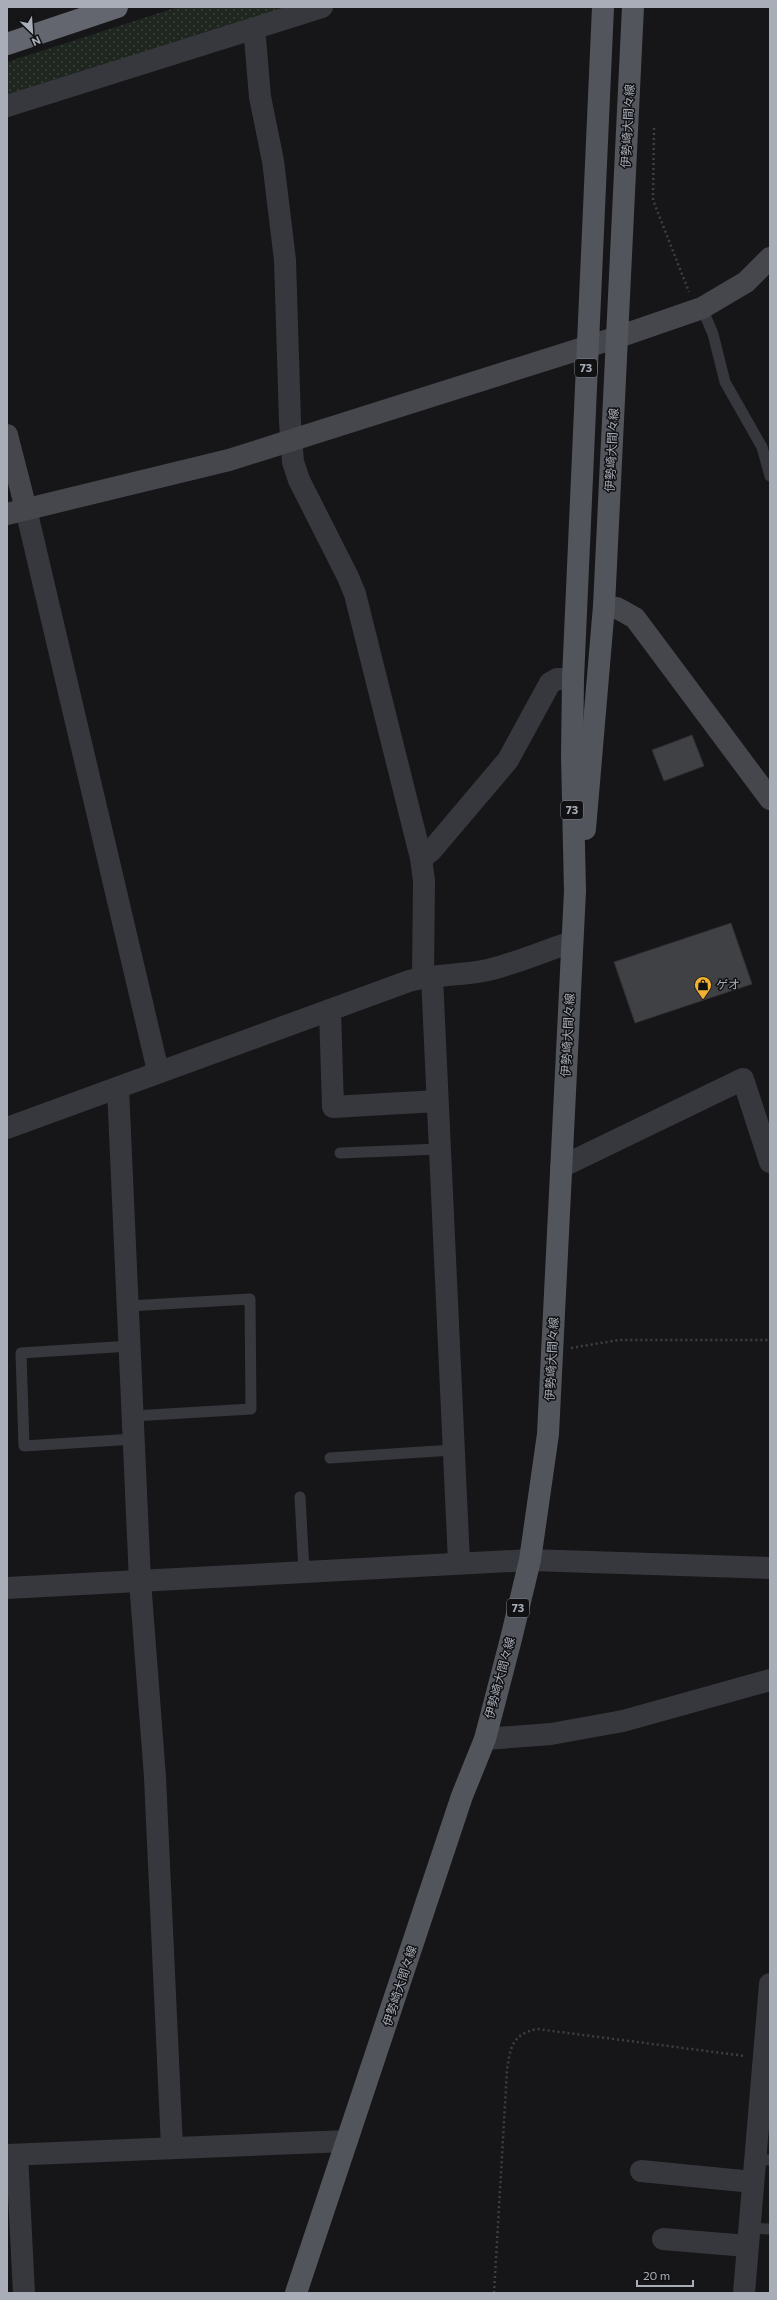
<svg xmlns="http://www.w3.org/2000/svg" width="777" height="2300" viewBox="0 0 777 2300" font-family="Commissioner,'Noto Sans JP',sans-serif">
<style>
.grass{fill:url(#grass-dots)}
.building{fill:#404145;stroke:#303034}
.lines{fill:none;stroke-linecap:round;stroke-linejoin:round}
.path{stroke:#3d3f44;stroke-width:2.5;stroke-dasharray:2 3;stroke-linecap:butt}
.lane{stroke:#37383d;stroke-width:11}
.street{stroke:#37383d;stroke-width:22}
.secondary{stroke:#45474d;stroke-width:22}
.primary{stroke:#53555c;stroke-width:22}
.highway{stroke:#63666e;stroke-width:22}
.labels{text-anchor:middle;stroke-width:3;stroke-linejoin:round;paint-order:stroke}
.shield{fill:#111113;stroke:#7b7e86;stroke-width:1}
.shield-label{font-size:11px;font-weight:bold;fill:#a8adb8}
.street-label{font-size:12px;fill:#a8adb8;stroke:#111113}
.poi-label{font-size:12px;fill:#a8adb8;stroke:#111113;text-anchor:start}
</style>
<defs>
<pattern id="grass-dots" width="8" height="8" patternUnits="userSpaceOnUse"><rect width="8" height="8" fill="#1e261f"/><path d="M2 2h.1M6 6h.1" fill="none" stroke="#3c433d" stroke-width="1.8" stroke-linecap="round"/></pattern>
</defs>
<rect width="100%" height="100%" fill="#161618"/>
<!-- grass -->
<polygon class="grass" points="178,7 292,7 7,97 7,62"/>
<!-- building -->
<g class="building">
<polygon points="692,735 704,766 664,781 652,750"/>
<polygon points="731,923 752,984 635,1023 614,962"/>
</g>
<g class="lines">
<!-- path -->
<g class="path">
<polyline points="654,128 653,200 689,292"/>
<polyline points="571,1348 619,1340 770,1340"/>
<path d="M 494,2293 L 507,2070 C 510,2048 512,2034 537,2029 L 745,2056"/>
</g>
<!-- lane -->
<g class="lane">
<polyline points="702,308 713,334 725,382 762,447 770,476"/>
<polyline points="340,1153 440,1149"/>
<polyline points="128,1306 250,1299 251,1409 133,1416"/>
<polyline points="130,1346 21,1353 24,1446 134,1439"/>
<polyline points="330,1458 453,1450"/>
<polyline points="300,1497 304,1571"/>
<polyline points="755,2159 770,2160"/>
<polyline points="748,2228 770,2229"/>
</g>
<!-- street -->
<g class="street">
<polyline points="252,29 255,38 260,97 273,161 285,260 290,422 293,462 299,480 348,577 355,594 421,858 424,881 423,977"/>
<polyline points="7,106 322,7"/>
<polyline points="26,509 158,1071"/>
<polyline points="421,858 431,851 508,760 550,683 557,679 573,679"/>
<polyline points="432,977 459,1562"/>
<polyline points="330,1010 333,1107 437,1101"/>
<polyline points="118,1088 140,1581 155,1777 172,2147"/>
<path d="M 7,1128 L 409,981 C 434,974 461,976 488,970 C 517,963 544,951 572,942"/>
<polyline points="561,1167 743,1079 770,1162"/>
<polyline points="7,1588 530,1560 770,1568"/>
<polyline points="485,1739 551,1734 623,1721 770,1680"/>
<polyline points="7,2155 347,2141"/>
<polyline points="17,2155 24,2293"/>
<polyline points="641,2171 753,2182"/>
<polyline points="663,2239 747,2246"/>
<polyline points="744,2293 770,1984"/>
</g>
<!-- secondary -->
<g class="secondary">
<polyline points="7,435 26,509"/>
<polyline points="7,514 229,460 618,337 702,308 746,282 770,258"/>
<polyline points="604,606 617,608 635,618 770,799"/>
</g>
<!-- primary -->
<g class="primary">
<polyline points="585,829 604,606 633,7"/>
<polyline points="296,2293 462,1796 485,1739 511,1639 530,1560 548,1434 575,891 572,756 573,679 603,7"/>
</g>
<!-- highway -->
<polyline class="highway" points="7,44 117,7"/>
</g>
<!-- icons -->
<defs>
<symbol id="shop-pin" viewBox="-11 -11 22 30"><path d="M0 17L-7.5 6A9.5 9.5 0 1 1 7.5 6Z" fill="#f2b134" stroke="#111113"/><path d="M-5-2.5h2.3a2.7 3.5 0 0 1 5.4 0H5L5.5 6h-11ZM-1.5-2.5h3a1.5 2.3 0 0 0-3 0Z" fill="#111"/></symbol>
</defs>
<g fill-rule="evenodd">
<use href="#shop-pin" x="693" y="975" width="20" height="27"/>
</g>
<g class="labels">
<!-- shield labels -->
<g class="shield">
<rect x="575" y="359" width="22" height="18" rx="3"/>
<rect x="561" y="801" width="22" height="18" rx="3"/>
<rect x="507" y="1599" width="22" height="18" rx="3"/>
</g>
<g class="shield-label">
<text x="586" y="372">73</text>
<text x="572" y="814">73</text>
<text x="518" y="1612">73</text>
</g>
<!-- street labels -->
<g class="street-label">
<text transform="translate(628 126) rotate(-87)" y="4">伊勢崎大間々線</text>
<text transform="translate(612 450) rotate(-87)" y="4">伊勢崎大間々線</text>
<text transform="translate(568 1035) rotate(-87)" y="4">伊勢崎大間々線</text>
<text transform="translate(552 1359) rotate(-87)" y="4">伊勢崎大間々線</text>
<text transform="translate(500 1678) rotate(-75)" y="4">伊勢崎大間々線</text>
<text transform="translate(400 1986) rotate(-72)" y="4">伊勢崎大間々線</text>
</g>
<!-- poi labels -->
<g class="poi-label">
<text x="716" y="989">ゲオ</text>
</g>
</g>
<!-- border -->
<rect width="777" height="2300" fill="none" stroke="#a8adb8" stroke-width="16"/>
<!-- north arrow -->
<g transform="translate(32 32) rotate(155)" stroke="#111113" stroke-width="3" paint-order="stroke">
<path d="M0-3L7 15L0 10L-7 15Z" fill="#a8adb8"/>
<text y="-6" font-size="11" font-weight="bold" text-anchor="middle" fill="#a8adb8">N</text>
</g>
<!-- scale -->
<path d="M637 2280v6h56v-6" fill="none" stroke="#a8adb8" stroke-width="2"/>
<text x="643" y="2280" font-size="12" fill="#a8adb8" stroke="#111113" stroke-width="3" paint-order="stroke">20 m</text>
</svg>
